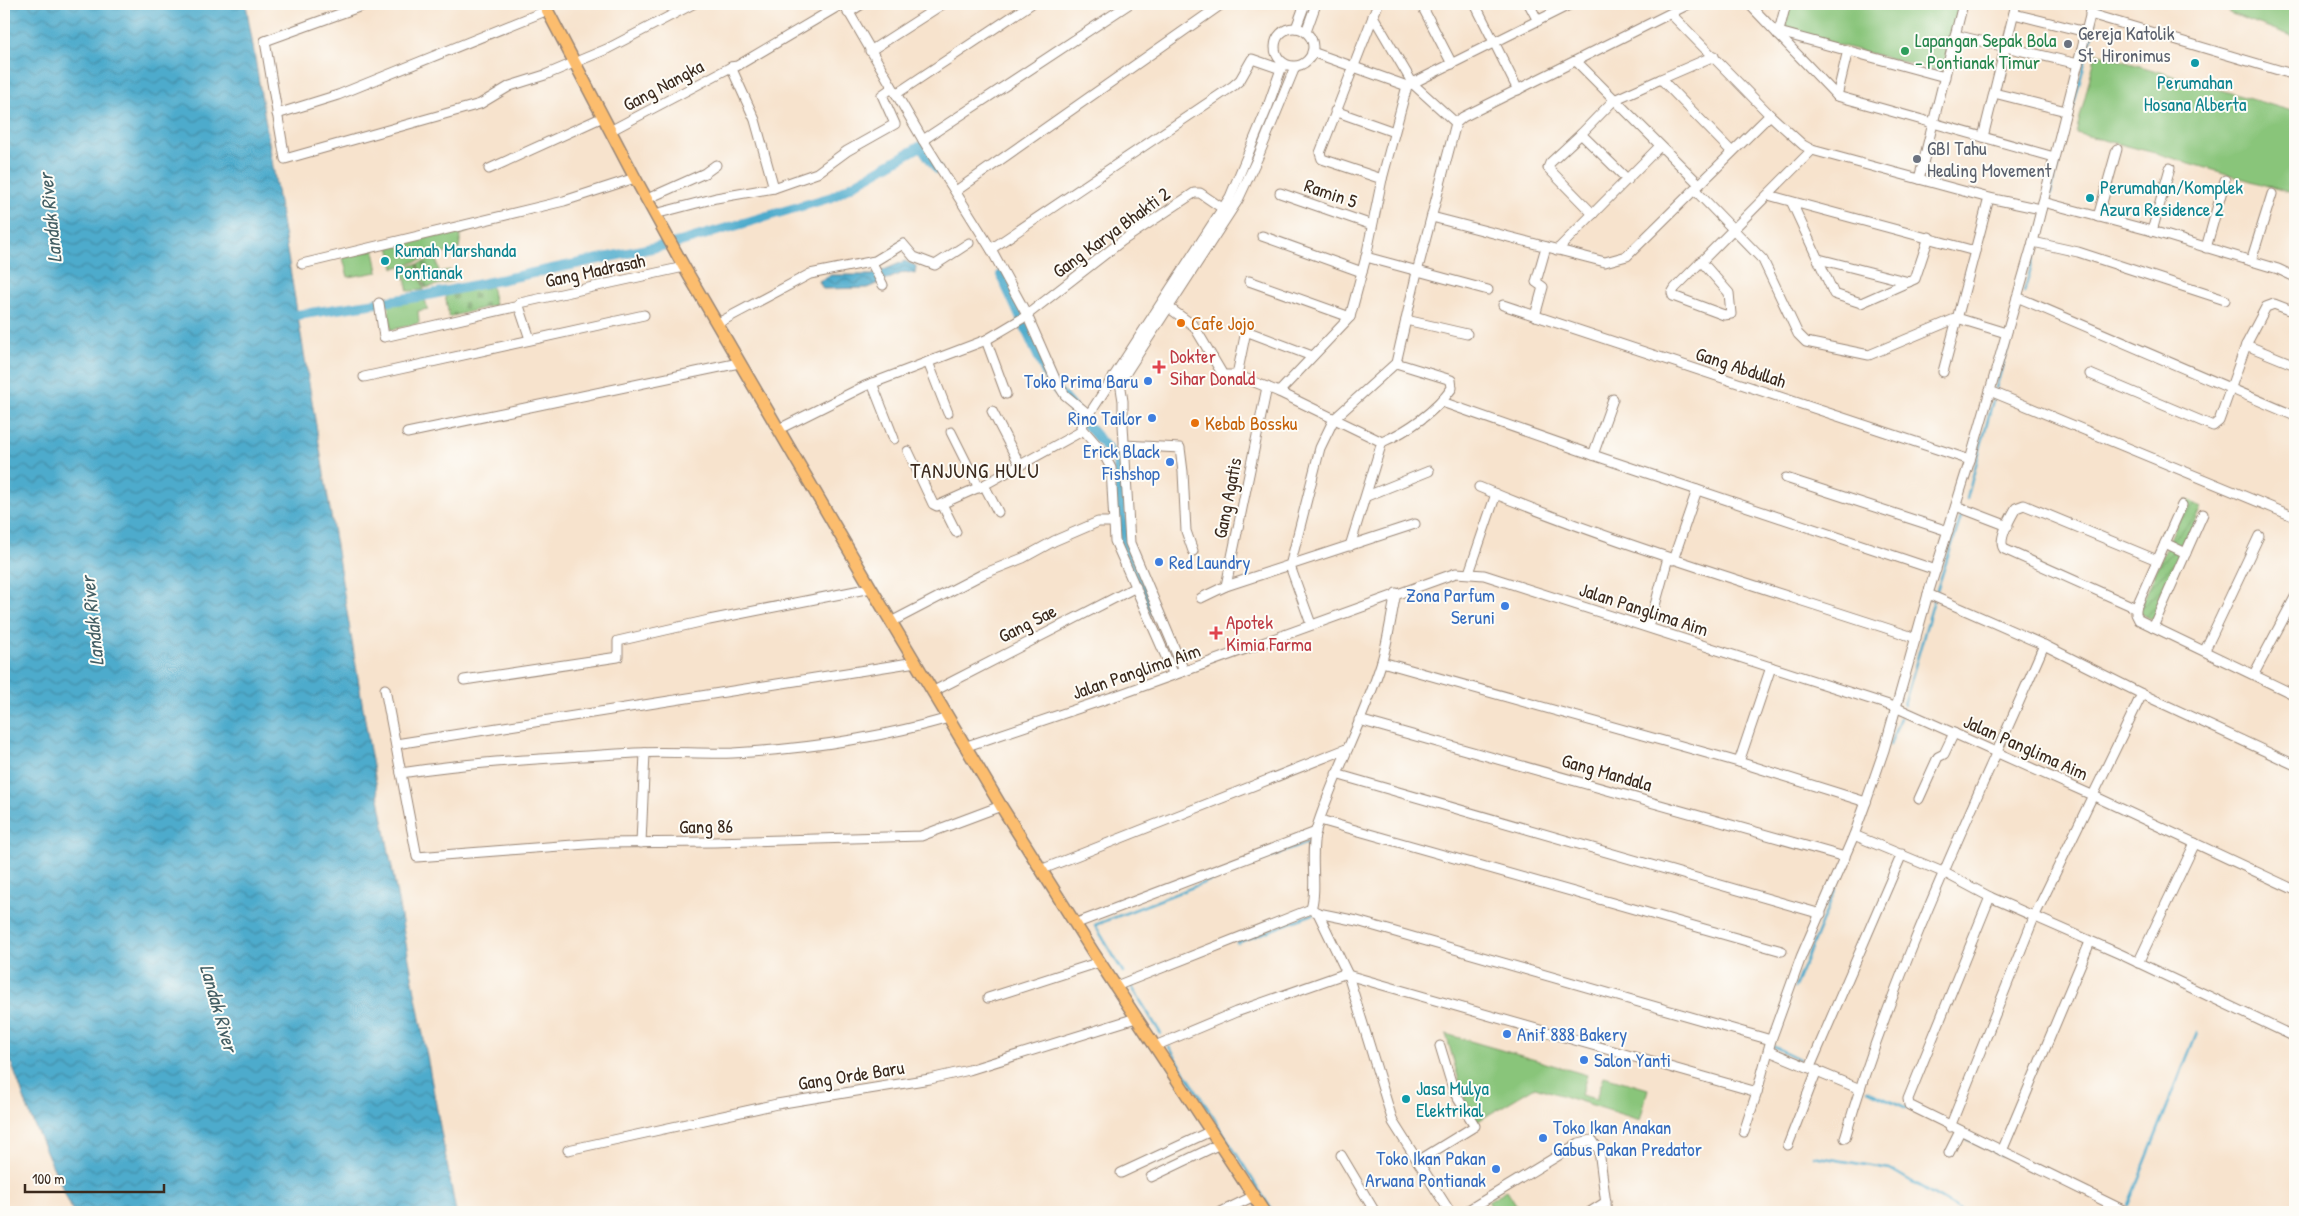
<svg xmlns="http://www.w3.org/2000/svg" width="2299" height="1216" viewBox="0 0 2299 1216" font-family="'Patrick Hand',sans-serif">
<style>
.green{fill:#89c57a;stroke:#62784c}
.cemetery{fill:url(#cemetery-stones);stroke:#62784c}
.garden{fill:url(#garden-furrows);stroke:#62784c}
.water{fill:url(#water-waves);stroke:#446a75}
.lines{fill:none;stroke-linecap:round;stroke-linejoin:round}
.stream{stroke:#4eabcc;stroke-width:2.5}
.canal{stroke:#4eabcc;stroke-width:10}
.minor-casing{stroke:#998676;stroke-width:11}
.major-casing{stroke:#998676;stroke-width:14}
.minor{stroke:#fff;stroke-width:9}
.major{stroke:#fcbd6e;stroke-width:11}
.worship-dot{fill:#6b7280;stroke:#fdfcf7;stroke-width:2}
.leisure-dot{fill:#2e9e5b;stroke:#fdfcf7;stroke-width:2}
.culture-dot{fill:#0f9aa8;stroke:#fdfcf7;stroke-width:2}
.food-dot{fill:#e8710a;stroke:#fdfcf7;stroke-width:2}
.health-dot{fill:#e0444e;stroke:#fdfcf7;stroke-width:2}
.shop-dot{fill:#3f7fe0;stroke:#fdfcf7;stroke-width:2}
.labels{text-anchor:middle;stroke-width:4;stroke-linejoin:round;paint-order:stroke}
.worship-label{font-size:19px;fill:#5b616d;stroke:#fdfcf7;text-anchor:start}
.leisure-label{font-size:19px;fill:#27864d;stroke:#fdfcf7;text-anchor:start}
.culture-label{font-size:19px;fill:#0d838f;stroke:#fdfcf7;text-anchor:start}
.street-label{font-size:19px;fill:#3b2a1e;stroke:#fdfcf7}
.food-label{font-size:19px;fill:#c56008;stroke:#fdfcf7;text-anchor:start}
.health-label{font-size:19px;fill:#be3a42;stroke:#fdfcf7;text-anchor:start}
.shop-label{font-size:19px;fill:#366cbe;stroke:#fdfcf7;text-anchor:end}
.water-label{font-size:20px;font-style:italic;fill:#435e64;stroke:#fdfcf7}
.quarter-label{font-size:21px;letter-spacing:1px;fill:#3b2a1e;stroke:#fdfcf7}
</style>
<defs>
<pattern id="cemetery-stones" width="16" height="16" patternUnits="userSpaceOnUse" patternTransform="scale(1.25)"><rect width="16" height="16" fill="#89c57a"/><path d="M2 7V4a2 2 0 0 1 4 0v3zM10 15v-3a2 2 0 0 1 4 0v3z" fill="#71a063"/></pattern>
<pattern id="garden-furrows" width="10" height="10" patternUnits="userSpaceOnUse" patternTransform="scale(1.25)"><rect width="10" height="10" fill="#89c57a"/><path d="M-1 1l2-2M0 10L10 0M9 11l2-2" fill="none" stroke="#71a063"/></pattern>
<pattern id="water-waves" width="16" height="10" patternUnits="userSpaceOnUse" patternTransform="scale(1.25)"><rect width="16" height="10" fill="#4eabcc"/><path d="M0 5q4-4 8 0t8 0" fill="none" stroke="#428ba5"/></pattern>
</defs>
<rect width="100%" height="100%" fill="#fdfcf7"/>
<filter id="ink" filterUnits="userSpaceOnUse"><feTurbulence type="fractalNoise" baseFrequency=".02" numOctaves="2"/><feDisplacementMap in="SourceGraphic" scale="10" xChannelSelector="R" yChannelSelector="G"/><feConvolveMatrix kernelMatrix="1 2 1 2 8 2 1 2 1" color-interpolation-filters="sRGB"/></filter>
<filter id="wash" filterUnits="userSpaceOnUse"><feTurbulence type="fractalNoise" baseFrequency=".0096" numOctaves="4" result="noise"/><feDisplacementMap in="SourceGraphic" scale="20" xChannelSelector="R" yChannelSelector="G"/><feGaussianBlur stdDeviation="1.12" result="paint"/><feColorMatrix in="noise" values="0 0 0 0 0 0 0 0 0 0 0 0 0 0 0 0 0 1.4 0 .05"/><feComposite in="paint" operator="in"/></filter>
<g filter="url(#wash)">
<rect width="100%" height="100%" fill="#f7e3cd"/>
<!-- green -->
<g class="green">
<polygon points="1790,4 1960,4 1943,72 1784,31"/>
<polygon points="2231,4 2295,4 2295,37 2229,13"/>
<polygon points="2096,53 2295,112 2295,194 2159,154 2076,133"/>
<polygon points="467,227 468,232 461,234 459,249 394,268 389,246"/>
<polygon points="374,250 378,272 348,277 343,258"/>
<polygon points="417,264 424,290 408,291 402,267"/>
<polygon points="425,300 428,309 418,311 419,323 391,330 388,305"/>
<polygon points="1446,1034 1587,1075 1581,1095 1596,1099 1604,1076 1648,1089 1640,1120 1535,1087 1478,1121 1464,1098"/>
<polygon points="1507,1190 1521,1212 1495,1212 1488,1201"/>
</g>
<!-- cemetery -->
<g class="cemetery">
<polygon points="436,258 439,272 450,270 453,281 425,288 418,264"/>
<polygon points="491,285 495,305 449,317 445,294"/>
</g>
<!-- garden -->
<polygon class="garden" points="2187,500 2202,507 2154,620 2138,613"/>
<!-- water -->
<g class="water">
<polygon points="4,4 246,4 370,750 456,1212 73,1212 32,1120 4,1043"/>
<polygon points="905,261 916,266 915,274 905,272 867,288 823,289 819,281 831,275 872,275"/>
</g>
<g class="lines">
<!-- stream -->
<g class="stream">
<polyline points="2099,9 2100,4"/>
<polyline points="2050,197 2095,23"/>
<polyline points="2040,236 2046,211"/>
<polyline points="2024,292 2036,251"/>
<polyline points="1996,388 2020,307"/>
<polyline points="1967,499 1993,400"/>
<polyline points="1937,590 1961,517"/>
<polyline points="1904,705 1934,600"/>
<polyline points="1890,745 1900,718"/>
<polyline points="1237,943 1313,914"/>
<polyline points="1123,972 1095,925 1312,841"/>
<polyline points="1130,984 1161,1034"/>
<polyline points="1795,987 1836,888"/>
<polyline points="1773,1046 1799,1059"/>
<polyline points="1169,1047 1273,1212"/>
<polyline points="1867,1090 1907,1108"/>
<polyline points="1965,1138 2002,1155"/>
<polyline points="1813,1156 1890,1169 1964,1212"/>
<polyline points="2128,1205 2197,1032"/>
</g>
<!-- canal -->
<g class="canal">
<polyline points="1001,275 1050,382 1117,460 1124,543 1154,611"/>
<polyline points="297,315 423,296 680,242 832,197 921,146 937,169"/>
</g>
</g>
</g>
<g filter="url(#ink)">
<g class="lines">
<defs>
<g id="minor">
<polyline points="367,4 265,41 285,159 480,104 510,86 545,75 607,49 693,4"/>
<polyline points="844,4 923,140 991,249 1027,315 1056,381 1065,395 1088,414"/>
<polyline points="1378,4 1320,153 1322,159 1382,179"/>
<polyline points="1421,4 1452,64"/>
<polyline points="1475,4 1518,90"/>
<polyline points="1529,4 1538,21"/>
<polyline points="1749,4 1837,96 2054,157"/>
<polyline points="848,13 862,4"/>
<polyline points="1671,14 1770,115 1803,145 1812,150 1989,198 2041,209"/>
<polyline points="2014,14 2086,32"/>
<polyline points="2090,14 2295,75"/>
<polyline points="1373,16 1413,84 1456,123"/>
<circle cx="1294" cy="47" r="19"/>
<polyline points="1296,28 1305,4"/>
<polyline points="1306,32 1316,4"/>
<polyline points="1779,32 1945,77"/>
<polyline points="1778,35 1786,4"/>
<polyline points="1955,35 2078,64"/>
<polyline points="870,51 943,4"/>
<polyline points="1312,52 1407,86"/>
<polyline points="1714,56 1661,79 1732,152"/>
<polyline points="1576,61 1699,184"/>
<polyline points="731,67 737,66 842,4"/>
<polyline points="1994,93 2066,111"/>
<polyline points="896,94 1031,4"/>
<polyline points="1837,96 1847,54 1851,52"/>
<polyline points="1335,111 1394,132"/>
<polyline points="277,114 338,95 548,10"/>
<polyline points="610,131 731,67 755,120 774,188"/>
<polyline points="1581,134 1550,163 1548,168 1593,214"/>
<polyline points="1983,137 2016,4"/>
<polyline points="923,140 1129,4"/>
<polyline points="489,169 603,117"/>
<polyline points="1919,179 1963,4"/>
<polyline points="1628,180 1581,134 1614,100 1661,79"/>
<polyline points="1694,189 1763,260 1798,334 1806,342 1869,355 1957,318 2006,333"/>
<polyline points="956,191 1222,4"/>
<polyline points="1280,193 1372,225"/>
<polyline points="1768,195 1975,251"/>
<polyline points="647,199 705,173 716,165"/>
<polyline points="2043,202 2152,231 2278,269 2295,277"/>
<polyline points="1792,203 1834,294 1861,303 1915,279 1929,237"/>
<polyline points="655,214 716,198 774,188 817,173 847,151 895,124 882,95 892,88"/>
<polyline points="1432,217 1605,262 1627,256 1770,115"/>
<polyline points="2098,217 2117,149"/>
<polyline points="2152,231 2170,168"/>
<polyline points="1262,236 1362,272"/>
<polyline points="2033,242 2078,252 2225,300"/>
<polyline points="2206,248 2225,180"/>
<polyline points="991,249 1233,86 1240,80 1252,59 1281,69"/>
<polyline points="1557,250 1660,146"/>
<polyline points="1366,257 1488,290"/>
<polyline points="1819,259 1909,282"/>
<polyline points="1701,261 1729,293 1731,314 1724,315 1673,296 1672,293 1675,288 1812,150"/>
<polyline points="2251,261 2272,194"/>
<polyline points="871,262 883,285"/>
<polyline points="302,264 564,201 635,178"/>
<polyline points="1249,281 1350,317"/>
<polyline points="2017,297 2295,416"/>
<polyline points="379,303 384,337 519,306"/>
<polyline points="1503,305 1970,460"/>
<polyline points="1168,307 1194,326 1223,375 1237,375 1279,392 1382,442"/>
<polyline points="1535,316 1543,287 1536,282 1546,247"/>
<polyline points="1406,320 1467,334"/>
<polyline points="718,323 810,274 875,261 903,244 914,257 935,265 969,243"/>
<polyline points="530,339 519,306 520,303 684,267"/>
<polyline points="986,340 1006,394"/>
<polyline points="2246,345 2295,365"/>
<polyline points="928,362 948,413"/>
<polyline points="1943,372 1989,198"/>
<polyline points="2090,374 2213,426 2219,421 2246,345 2266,307 2274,304 2295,312"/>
<polyline points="1237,375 1246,331 1312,356"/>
<polyline points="364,377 644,315"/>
<polyline points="872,383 894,439"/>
<polyline points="1990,391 2295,517"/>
<polyline points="1279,392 1350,317 1366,257 1382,179 1407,86 1571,4"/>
<polyline points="1442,402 1593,455 1936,570"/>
<polyline points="992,411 1020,465"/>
<polyline points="779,429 865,386 986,340 1023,318 1122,241 1194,193 1200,193 1222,208"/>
<polyline points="951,432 979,488"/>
<polyline points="407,433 739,363"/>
<polyline points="1124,445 1180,448 1183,472 1186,531 1193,551"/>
<polyline points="908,451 933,504 937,506 984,485 1082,431"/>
<polyline points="1593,455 1613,399"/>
<polyline points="1786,478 1948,531"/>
<polyline points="984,485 998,512"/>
<path d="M 1479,487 C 1621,547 1770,589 1916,638"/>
<polyline points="1367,496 1429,471"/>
<polyline points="942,504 956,532"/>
<polyline points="2182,505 2136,608 2136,614 2139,620 2295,695"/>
<polyline points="1956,506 2008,526"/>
<polyline points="2165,543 2186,553"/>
<path d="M 1350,546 L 1382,442 C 1408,431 1436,411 1452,388 L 1451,380 L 1396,363"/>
<polyline points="1673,560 1697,490"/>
<polyline points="1469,573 1496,494"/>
<polyline points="1226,586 1267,387"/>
<polyline points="1928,594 2044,645 2142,694 2035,915 1950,1127"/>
<polyline points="1201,598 1226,586 1415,524"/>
<path d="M 2136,608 L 2004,549 C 1997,540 2011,517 2016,508 L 2024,505 L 2157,560"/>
<polyline points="891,622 983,574 1023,558 1054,541 1098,522 1112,522"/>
<polyline points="1311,624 1290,566 1320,448 1334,419 1396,363 1417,272 1456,123 1463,117 1689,4"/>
<polyline points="1649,627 1668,558"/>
<polyline points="2153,627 2203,514"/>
<polyline points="2205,650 2259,536"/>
<polyline points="1382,662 1742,763 1866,802 1884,750 1928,594 1970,460 2033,242 2093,4"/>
<polyline points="1184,671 1130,543 1123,425 1123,401 1120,382 1238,200 1258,157 1295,67"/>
<polyline points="2254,674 2295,597"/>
<polyline points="1174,675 1115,541 1111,468 1102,451 1081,427 1230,197 1268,106 1281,69 1281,62"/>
<polyline points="464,680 618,657 618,641 709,620 871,588"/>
<polyline points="385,689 417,857 599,843 714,842 921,836 1001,806"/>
<polyline points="934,691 1136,587"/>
<polyline points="2142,694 2295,765"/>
<polyline points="1359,720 1845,857"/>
<polyline points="396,744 916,662"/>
<polyline points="967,746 1124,693 1456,573 1484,575 1895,707 2094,796 2295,890"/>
<polyline points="1739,762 1771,667"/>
<path d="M 401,773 C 478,761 557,758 635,753 C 667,751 700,754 733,753 C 806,749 879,738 949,718"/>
<polyline points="1336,774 1821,914"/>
<polyline points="1919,799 1938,757 1944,754 1954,733"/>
<polyline points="1320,820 1782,951"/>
<polyline points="1854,835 1866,802"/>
<polyline points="641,843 645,753"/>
<polyline points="1043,869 1346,749"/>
<polyline points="1990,897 1908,1099 1909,1105 2127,1212"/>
<path d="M 1311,909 C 1318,887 1309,855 1316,830 C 1334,773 1363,721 1381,664 C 1388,642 1391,617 1396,593"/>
<polyline points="1318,913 1357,921 1771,1040"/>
<polyline points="1077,923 1316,832"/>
<polyline points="2138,963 2195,843"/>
<polyline points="1116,986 1311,909 1318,913 1348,975 1393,1122 1450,1212"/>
<polyline points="988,998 1100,962"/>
<polyline points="1155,1046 1236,1012 1344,974 1757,1092 1771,1040 1801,957 1854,835 1945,873 1990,897 2120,954 2295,1037"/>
<polyline points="1769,1051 1860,1089"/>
<polyline points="1810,1067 1902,854"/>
<polyline points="1744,1132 1757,1092"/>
<path d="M 1845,1138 C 1894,968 1974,807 2044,645"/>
<polyline points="1788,1145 1817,1070"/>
<polyline points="568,1150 777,1104 930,1079 969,1070 1136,1018"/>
<polyline points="2002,1151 2090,942"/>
<polyline points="1949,1153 1960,1131"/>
<polyline points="1341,1155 1375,1212"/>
<polyline points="1418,1161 1475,1126 1454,1092 1440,1046"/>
<polyline points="1121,1173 1211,1131"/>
<polyline points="1151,1177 1220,1144"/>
<polyline points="1221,1212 1254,1196"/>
<polyline points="1465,1212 1579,1143 1592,1140 1599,1150 1607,1212"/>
<polyline points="1590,1212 1606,1202"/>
</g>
<polyline id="major" points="544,4 635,178 684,267 871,588 1001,806 1093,952 1264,1212"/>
</defs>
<!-- minor casing -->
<use href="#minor" class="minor-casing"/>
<!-- major casing -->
<use href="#major" class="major-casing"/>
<!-- minor -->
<use href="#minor" class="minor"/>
<!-- major -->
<use href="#major" class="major"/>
</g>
</g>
<!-- markers -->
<g class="worship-dot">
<circle cx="2068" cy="44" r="5"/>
<circle cx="1917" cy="159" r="5"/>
</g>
<circle class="leisure-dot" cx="1905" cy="51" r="5"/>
<g class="culture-dot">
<circle cx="2195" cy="63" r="5"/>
<circle cx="2090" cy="198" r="5"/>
<circle cx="385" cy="261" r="5"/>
<circle cx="1406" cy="1099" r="5"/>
</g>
<g class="food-dot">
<circle cx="1181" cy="323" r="5"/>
<circle cx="1195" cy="423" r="5"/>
</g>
<g class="health-dot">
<path d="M1156.5 359.5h5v5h5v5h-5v5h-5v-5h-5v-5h5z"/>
<path d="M1213.5 625.5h5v5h5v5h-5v5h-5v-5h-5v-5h5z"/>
</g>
<g class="shop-dot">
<circle cx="1148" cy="381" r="5"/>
<circle cx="1152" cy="418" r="5"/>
<circle cx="1170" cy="462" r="5"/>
<circle cx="1159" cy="562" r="5"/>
<circle cx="1505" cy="606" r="5"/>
<circle cx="1507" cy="1034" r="5"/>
<circle cx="1584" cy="1060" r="5"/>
<circle cx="1543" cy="1138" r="5"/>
<circle cx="1496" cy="1169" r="5"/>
</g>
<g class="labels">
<!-- worship labels -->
<g class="worship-label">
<text x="2078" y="40">Gereja Katolik<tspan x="2078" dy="22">St. Hironimus</tspan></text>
<text x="1927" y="155">GBI Tahu<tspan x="1927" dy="22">Healing Movement</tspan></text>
</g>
<!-- leisure labels -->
<g class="leisure-label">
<text x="1915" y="47">Lapangan Sepak Bola<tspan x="1915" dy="22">- Pontianak Timur</tspan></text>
</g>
<!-- culture labels -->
<g class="culture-label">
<text x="2195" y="89" text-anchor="middle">Perumahan<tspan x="2195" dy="22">Hosana Alberta</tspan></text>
<text x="2100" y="194">Perumahan/Komplek<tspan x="2100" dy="22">Azura Residence 2</tspan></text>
<text x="395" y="257">Rumah Marshanda<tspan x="395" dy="22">Pontianak</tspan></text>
<text x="1416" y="1095">Jasa Mulya<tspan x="1416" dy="22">Elektrikal</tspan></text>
</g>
<!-- street labels -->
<g class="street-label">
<text transform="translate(663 85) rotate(-28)" y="7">Gang Nangka</text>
<text transform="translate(1331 193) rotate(19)" y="7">Ramin 5</text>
<text transform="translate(1111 232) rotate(-36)" y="7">Gang Karya Bhakti 2</text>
<text transform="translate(595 270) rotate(-12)" y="7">Gang Madrasah</text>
<text transform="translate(1741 367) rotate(18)" y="7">Gang Abdullah</text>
<text transform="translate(1227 498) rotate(-79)" y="7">Gang Agatis</text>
<text transform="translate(1644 609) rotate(18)" y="7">Jalan Panglima Aim</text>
<text transform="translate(1027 623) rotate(-27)" y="7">Gang Sae</text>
<text transform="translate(1136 671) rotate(-19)" y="7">Jalan Panglima Aim</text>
<text transform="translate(2026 747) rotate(24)" y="7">Jalan Panglima Aim</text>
<text transform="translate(1607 772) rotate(16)" y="7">Gang Mandala</text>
<text transform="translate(706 826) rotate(-1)" y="7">Gang 86</text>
<text transform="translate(851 1075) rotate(-9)" y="7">Gang Orde Baru</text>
</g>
<!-- food labels -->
<g class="food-label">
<text x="1191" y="330">Cafe Jojo</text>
<text x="1205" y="430">Kebab Bossku</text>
</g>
<!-- health labels -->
<g class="health-label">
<text x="1170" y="363">Dokter<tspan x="1170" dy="22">Sihar Donald</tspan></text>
<text x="1226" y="629">Apotek<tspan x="1226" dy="22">Kimia Farma</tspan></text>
</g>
<!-- shop labels -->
<g class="shop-label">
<text x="1138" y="388">Toko Prima Baru</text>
<text x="1142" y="425">Rino Tailor</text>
<text x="1160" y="458">Erick Black<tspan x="1160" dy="22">Fishshop</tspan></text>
<text x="1169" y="569" text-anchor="start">Red Laundry</text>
<text x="1495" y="602">Zona Parfum<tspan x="1495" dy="22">Seruni</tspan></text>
<text x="1517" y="1041" text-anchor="start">Anif 888 Bakery</text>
<text x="1594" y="1067" text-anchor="start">Salon Yanti</text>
<text x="1553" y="1134" text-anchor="start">Toko Ikan Anakan<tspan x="1553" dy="22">Gabus Pakan Predator</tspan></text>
<text x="1486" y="1165">Toko Ikan Pakan<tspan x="1486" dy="22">Arwana Pontianak</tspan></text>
</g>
<!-- water labels -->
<g class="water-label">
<text transform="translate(50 218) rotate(-96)" y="7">Landak River</text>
<text transform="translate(92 621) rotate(-96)" y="7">Landak River</text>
<text transform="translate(219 1008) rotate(74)" y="7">Landak River</text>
</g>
<!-- quarter labels -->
<g class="quarter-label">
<text x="975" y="478">TANJUNG HULU</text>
</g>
</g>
<!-- margin -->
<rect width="2299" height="1216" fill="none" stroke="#fdfcf7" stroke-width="20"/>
<!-- scale -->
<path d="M25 1184v8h139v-8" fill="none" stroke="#3b2a1e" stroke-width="2.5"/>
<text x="32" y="1184" font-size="15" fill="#3b2a1e" stroke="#fdfcf7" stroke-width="4" paint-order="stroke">100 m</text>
</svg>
